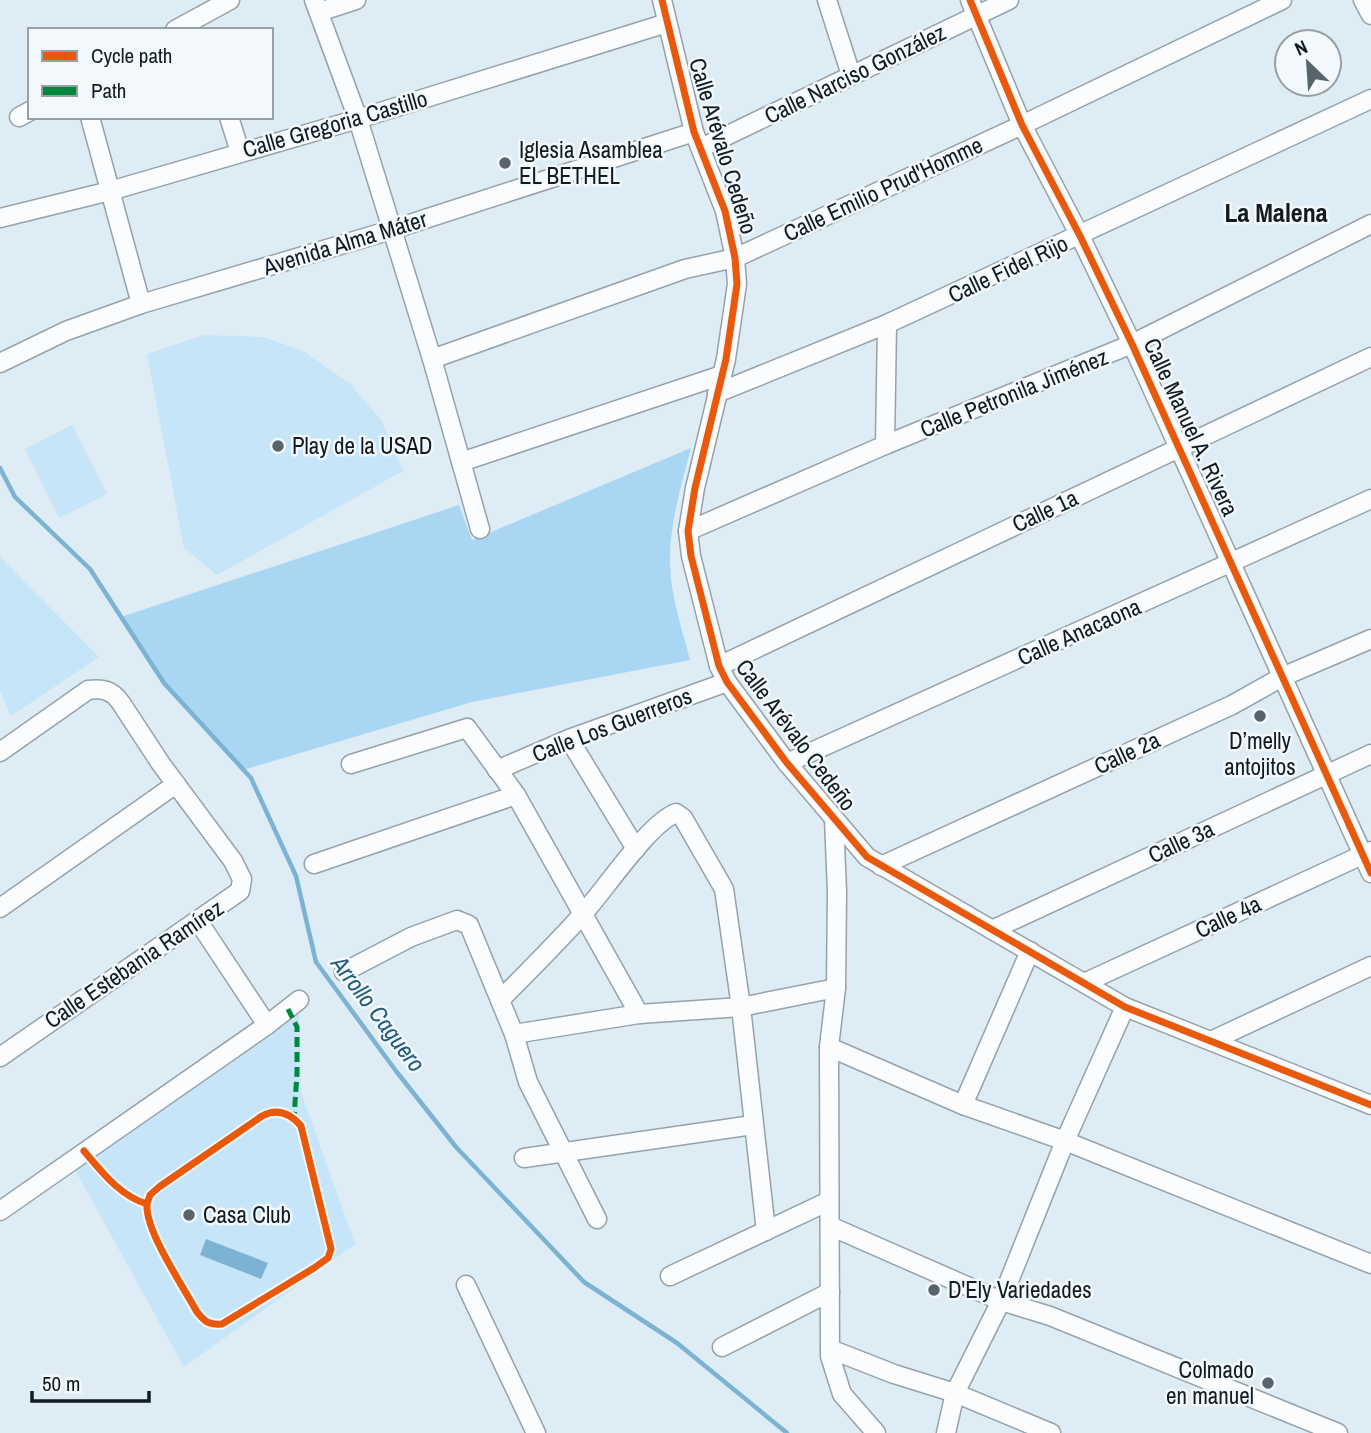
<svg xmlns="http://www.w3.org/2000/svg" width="1371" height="1433" viewBox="0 0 1371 1433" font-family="'Archivo Narrow',sans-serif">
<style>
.green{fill:#c6e5f8}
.forest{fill:#a9d7f3}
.water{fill:#7cb3d3}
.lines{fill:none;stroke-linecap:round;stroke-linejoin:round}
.stream{stroke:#7cb3d3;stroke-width:4.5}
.minor-casing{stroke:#96a2a9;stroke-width:21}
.minor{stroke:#fafcfe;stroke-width:18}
.quiet{stroke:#00873e;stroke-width:5;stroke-dasharray:10 5;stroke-linecap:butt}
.cycleway-casing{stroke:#f2f8fc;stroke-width:11}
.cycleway{stroke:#e8590c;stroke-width:7}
.poi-dot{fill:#58646c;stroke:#f2f8fc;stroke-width:2.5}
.labels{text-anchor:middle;stroke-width:5;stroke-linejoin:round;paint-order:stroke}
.street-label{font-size:23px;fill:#101b22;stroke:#f2f8fc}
.poi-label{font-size:23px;fill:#101b22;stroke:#f2f8fc;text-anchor:start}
.water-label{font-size:24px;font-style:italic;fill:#235b79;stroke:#f2f8fc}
.quarter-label{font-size:26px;font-weight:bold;fill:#101b22;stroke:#f2f8fc}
</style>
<rect width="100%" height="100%" fill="#deecf5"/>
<!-- green -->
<g class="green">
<polygon points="204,335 263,337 303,351 349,383 382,421 403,471 217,575 184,548 147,354"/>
<polygon points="72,425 107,494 59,518 25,449"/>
<polygon points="0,557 99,657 11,716 0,690"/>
<polygon points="299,1000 301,1092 355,1244 184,1367 70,1161"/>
</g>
<!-- forest -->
<path class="forest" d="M 691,448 C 681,487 669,525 670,565 C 671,597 682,629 690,660 L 472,702 L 243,770 L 164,683 L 121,617 L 459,505 L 472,540 Z"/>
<!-- water -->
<polygon class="water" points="206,1239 268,1263 261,1279 200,1255"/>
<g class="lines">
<!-- stream -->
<polyline class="stream" points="0,468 15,497 90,569 164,683 251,778 296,876 316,962 396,1071 456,1147 584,1282 677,1343 787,1433"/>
<defs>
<g id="minor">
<polyline points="314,0 358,119 432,359 480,529"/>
<polyline points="662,0 694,132 725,211 735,258 737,284 726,359 695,488 688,531 691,556 719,666 727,682 787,763 867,857 1125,1007 1371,1105"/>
<polyline points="827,0 851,75"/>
<polyline points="970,0 1022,125 1080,236 1132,344 1371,873"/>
<polyline points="1363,0 1371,15"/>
<polyline points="319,12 356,0"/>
<polyline points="175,30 230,0"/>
<polyline points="19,117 30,111"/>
<polyline points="90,117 141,304"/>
<polyline points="229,117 240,152"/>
<polyline points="701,148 1009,0"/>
<polyline points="0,218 110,191 358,119 667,23"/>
<polyline points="432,359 685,269 735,258 1022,125 1282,0"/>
<polyline points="0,363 66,331 141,304 391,230 694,132"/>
<polyline points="717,393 887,324 1371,99"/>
<polyline points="885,445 887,324"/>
<polyline points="461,462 722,375"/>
<polyline points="688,531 885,445 1132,344 1371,224"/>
<polyline points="719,666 1371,357"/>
<polyline points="569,739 636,849"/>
<path d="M 0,752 L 88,690 C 103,688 112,690 121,703 L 161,764 L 233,861 L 242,879 L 240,891 L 0,1057"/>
<polyline points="787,763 1371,499"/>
<polyline points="351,764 467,728 516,795 639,1014"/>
<polyline points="497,770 569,739 727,682"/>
<polyline points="834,819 837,892 836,988 829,1047 830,1356 842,1394 876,1433"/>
<polyline points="314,864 516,795"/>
<polyline points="881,866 1232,705 1282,677 1371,639"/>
<polyline points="0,908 176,784"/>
<polyline points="198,921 267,1025"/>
<polyline points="992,930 1371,754"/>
<polyline points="344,972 411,937 457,920 469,925 514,1034 528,1082 597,1219"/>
<polyline points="1084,983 1371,851"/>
<path d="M 500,1000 C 528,972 556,944 582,915 C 604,891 649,823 676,813 L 683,818 L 724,889 L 741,1007 L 766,1231"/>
<polyline points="514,1034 639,1014 741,1007 836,988"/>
<polyline points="1211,1041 1371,966"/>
<polyline points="829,1047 963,1105 1065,1141 1371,1264"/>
<polyline points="963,1105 1030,951"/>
<polyline points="524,1158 753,1125"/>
<polyline points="0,1211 267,1025 299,1000"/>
<polyline points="830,1226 1001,1301 1050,1316 1338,1433"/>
<polyline points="670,1276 829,1201"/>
<polyline points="466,1285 536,1433"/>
<polyline points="722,1347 830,1292"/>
<polyline points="830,1349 894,1374 955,1393 1051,1433"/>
<polyline points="946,1433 955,1393 1001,1301 1065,1141 1125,1007"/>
</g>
</defs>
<!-- minor casing -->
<use href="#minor" class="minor-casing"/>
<!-- minor -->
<use href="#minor" class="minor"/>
<!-- quiet -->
<polyline class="quiet" points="288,1009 297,1027 297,1073 294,1118"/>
<defs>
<g id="cycleway">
<polyline points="662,0 694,132 725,211 735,258 737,284 726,359 695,488 688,531 691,556 719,666 727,682 787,763 867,857 1125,1007 1371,1105"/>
<polyline points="970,0 1022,125 1080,236 1132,344 1371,873"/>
<path d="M 84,1151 C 102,1172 120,1196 147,1204 C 145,1231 183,1286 197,1312 C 205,1322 209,1325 222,1324 L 314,1268 L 328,1258 L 331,1249 L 301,1126 C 290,1113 277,1108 262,1116 L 159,1187 L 150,1195 L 147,1204"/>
</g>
</defs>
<!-- cycleway casing -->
<use href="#cycleway" class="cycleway-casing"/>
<!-- cycleway -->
<use href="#cycleway" class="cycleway"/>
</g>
<!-- markers -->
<g class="poi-dot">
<circle cx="505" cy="163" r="7"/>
<circle cx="278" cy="446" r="7"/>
<circle cx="1260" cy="716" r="7"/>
<circle cx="189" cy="1215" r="7"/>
<circle cx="934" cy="1290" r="7"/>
<circle cx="1268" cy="1383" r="7"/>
</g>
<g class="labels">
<!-- street labels -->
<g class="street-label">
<text transform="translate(855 74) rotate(-26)" y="8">Calle Narciso González</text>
<text transform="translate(335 124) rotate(-16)" y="8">Calle Gregoria Castillo</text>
<text transform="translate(723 146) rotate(73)" y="8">Calle Arévalo Cedeño</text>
<text transform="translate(883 189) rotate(-25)" y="8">Calle Emilio Prud'Homme</text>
<text transform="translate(345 243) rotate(-17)" y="8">Avenida Alma Máter</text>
<text transform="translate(1008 269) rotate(-25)" y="8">Calle Fidel Rijo</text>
<text transform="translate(1014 393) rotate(-22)" y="8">Calle Petronila Jiménez</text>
<text transform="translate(1191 427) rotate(65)" y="8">Calle Manuel A. Rivera</text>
<text transform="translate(1045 511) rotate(-25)" y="8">Calle 1a</text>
<text transform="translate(1079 632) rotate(-24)" y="8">Calle Anacaona</text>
<text transform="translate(612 725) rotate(-21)" y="8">Calle Los Guerreros</text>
<text transform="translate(796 735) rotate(53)" y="8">Calle Arévalo Cedeño</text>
<text transform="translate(1127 753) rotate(-25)" y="8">Calle 2a</text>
<text transform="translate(1181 842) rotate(-25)" y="8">Calle 3a</text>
<text transform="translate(1228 917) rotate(-25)" y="8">Calle 4a</text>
<text transform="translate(134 964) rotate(-34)" y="8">Calle Estebania Ramírez</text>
</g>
<!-- poi labels -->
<g class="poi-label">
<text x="519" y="158">Iglesia Asamblea<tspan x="519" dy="26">EL BETHEL</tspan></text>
<text x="292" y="454">Play de la USAD</text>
<text x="1260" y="749" text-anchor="middle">D’melly<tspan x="1260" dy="26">antojitos</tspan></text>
<text x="203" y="1223">Casa Club</text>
<text x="948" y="1298">D'Ely Variedades</text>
<text x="1254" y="1378" text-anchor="end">Colmado<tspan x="1254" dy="26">en manuel</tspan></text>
</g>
<!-- water labels -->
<g class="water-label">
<text transform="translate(378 1014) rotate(53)" y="8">Arrollo Caguero</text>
</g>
<!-- quarter labels -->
<g class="quarter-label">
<text x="1276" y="222">La Malena</text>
</g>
</g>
<!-- legend -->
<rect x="28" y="28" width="245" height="91" fill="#f2f8fc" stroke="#98a0a5" stroke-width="2"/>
<rect x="42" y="51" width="35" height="10" fill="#e8590c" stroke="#98a0a5" stroke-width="2"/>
<text x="91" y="63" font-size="21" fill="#101b22">Cycle path</text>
<rect x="42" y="86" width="35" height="10" fill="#00873e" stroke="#98a0a5" stroke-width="2"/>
<text x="91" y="98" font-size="21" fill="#101b22">Path</text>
<!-- north arrow -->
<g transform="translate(1308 63) rotate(335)"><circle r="33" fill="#f2f8fc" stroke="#98a0a5" stroke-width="2"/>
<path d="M0-5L12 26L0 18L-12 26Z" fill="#58646c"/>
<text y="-10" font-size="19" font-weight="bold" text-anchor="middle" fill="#101b22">N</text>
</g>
<!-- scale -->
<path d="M32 1391v10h117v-10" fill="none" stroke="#101b22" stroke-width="3.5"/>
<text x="42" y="1391" font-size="21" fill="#101b22" stroke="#f2f8fc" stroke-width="5" paint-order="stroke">50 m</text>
</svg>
